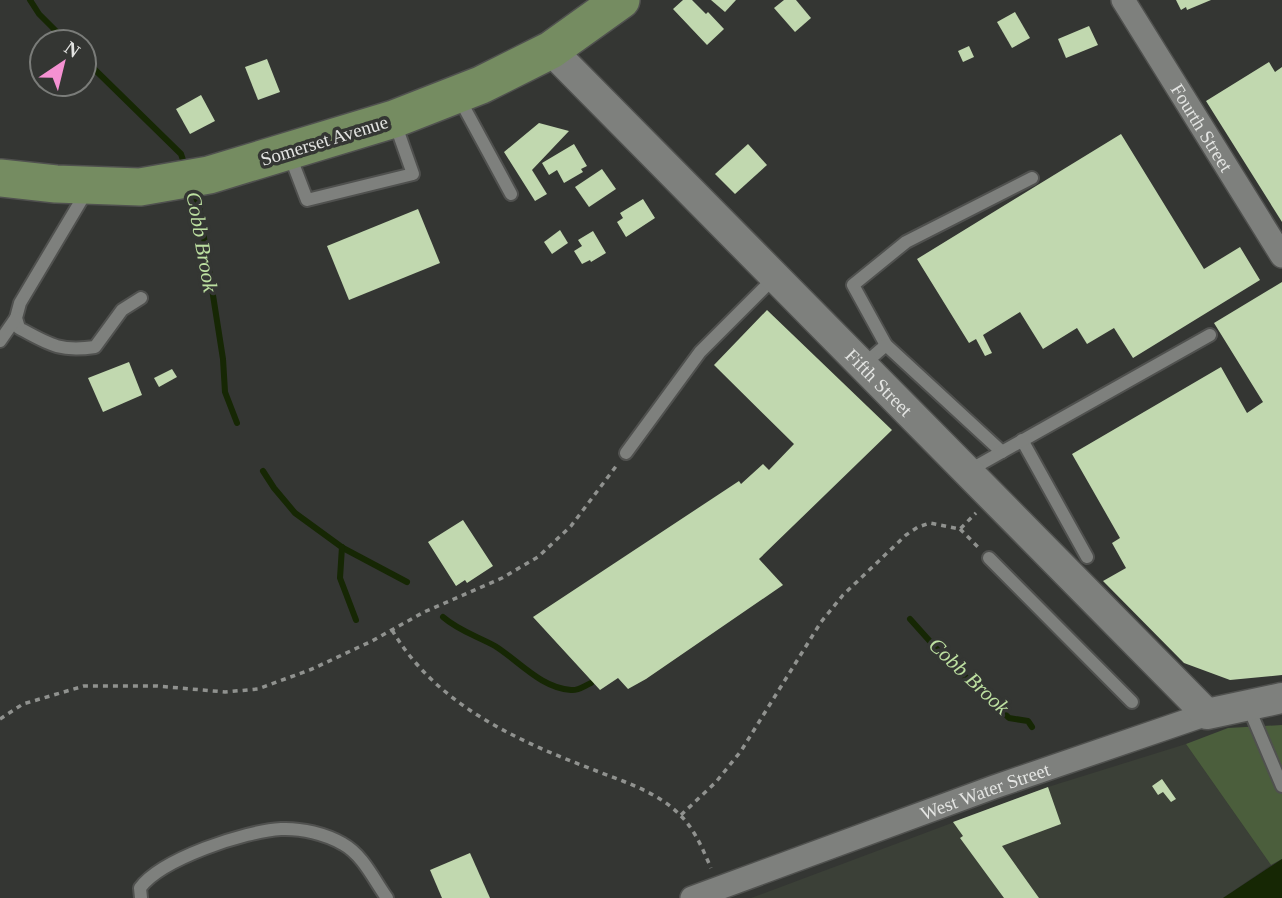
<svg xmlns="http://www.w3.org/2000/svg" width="1282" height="898" viewBox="0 0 1282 898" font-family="Georgia,serif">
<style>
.built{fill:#3b4037}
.green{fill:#4b5e3c}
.water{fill:#162704}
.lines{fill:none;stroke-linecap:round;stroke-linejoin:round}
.stream{stroke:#162704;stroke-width:6}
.building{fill:#c1d8af}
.service-casing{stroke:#50514f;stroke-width:16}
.minor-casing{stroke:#50514f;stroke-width:26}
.tertiary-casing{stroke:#50514f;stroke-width:33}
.primary-casing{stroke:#50514f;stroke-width:40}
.path{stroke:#90928f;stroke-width:3.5;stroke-dasharray:5 5;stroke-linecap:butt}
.service{stroke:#7e807d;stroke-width:12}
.minor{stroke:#7e807d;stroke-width:23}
.tertiary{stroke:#7e807d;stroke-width:30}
.primary{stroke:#758c61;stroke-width:37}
.labels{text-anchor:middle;stroke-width:7;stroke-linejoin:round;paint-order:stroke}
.street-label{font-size:19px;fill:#e3e4e2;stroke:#343633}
.water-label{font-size:21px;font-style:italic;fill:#bde0a1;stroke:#343633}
</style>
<rect width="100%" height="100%" fill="#343633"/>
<!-- built -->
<polygon class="built" points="1186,744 1271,865 1223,898 751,898 1048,787"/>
<!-- green -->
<polygon class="green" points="1282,725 1282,859 1271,865 1186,744 1228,728"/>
<!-- water -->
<polygon class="water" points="1282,859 1282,898 1223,898"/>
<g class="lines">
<!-- stream -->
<g class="stream">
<polyline points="30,0 39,14 67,42"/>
<polyline points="84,59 181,154 185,166"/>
<polyline points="193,189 199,206 223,359 225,392 237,423"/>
<polyline points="263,471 274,488 295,513 343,548 407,582"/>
<polyline points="342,547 340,578 356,620"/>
<path d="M 443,617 C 459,631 477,636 495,646 C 519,661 541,688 571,690 C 578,691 584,686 591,683"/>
<polyline points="910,619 944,657 1002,711 1009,718 1028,721 1032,727"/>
</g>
</g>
<!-- building -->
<g class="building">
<polygon points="683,0 692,0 706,14 708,12 724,29 707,45 673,9"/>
<polygon points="711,0 736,0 725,12"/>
<polygon points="784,0 796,0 811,18 795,32 774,8"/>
<polygon points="1176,0 1211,0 1187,10 1186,7 1181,10"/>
<polygon points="1015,12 1030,38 1012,48 997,22"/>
<polygon points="1089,26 1098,45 1066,58 1058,39"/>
<polygon points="969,46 974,57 963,62 958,51"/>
<polygon points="267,59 280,92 258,100 245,67"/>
<polygon points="1269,62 1275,72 1282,67 1282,222 1206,101"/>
<polygon points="201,95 215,121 190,134 176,109"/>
<polygon points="539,123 569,131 532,170 547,194 535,201 504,152"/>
<polygon points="1121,134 1204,269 1240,247 1260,280 1133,358 1114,328 1087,344 1077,328 1043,349 1020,312 983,335 992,353 985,356 976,339 969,343 917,259"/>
<polygon points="574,144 587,166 581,169 583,172 564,183 557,170 549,175 542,163"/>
<polygon points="748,144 767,165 735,194 715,174"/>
<polygon points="602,169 616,189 589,207 575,187"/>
<polygon points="643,199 655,218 626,237 617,222 623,218 620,213"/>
<polygon points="418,209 440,263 349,300 327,246"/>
<polygon points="560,230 568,243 552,254 544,242"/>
<polygon points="593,231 606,253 591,262 590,260 582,264 574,251 582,246 578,240"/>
<polygon points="1282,282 1282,675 1230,680 1184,663 1103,581 1126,568 1112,543 1120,538 1072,454 1221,367 1247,413 1263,402 1214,323"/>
<polygon points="767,310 892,430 759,559 783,585 646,679 628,689 618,678 600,690 533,617 739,481 741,484 763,464 769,470 794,444 714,365"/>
<polygon points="129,362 142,395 103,412 88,378"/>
<polygon points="172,369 177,377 159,387 154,378"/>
<polygon points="463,520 493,566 467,583 465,580 456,586 428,542"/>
<polygon points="1162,779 1176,799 1171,802 1163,792 1158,795 1152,786"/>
<polygon points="1048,787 1061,824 1002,846 1039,898 1004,898 960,838 963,836 953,822"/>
<polygon points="470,853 490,898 442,898 430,870"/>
</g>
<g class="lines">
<defs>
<g id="service">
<polyline points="459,98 511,194"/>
<polyline points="289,153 307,200 413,174 395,123"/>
<path d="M 88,189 L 20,303 L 16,318 L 19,328 C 50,345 60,352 95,347 L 122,310 L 141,298"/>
<polyline points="0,341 16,318"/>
<polyline points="886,345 853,285 906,242 1032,178"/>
<polyline points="863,365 886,345 1002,452"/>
<polyline points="1022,440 1087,557"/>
<polyline points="626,453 700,352 775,277"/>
<polyline points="968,471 1210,335"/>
<polyline points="989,558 1132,702"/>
<polyline points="1248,706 1282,786"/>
<path d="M 141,898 L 140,888 C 161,859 245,831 281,829 C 301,828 326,834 343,844 C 363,855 374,880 387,898"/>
</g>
<g id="minor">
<path id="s1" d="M 1123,0 L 1282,256"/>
<path id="s2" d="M 692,898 L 994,787 L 1207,714"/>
</g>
<g id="tertiary">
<path id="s3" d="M 551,50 L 1207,714 L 1282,698"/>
</g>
<polyline id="primary" points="0,178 56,184 140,187 209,175 394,119 481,85 551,50 621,0"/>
</defs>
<!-- service casing -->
<use href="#service" class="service-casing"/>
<!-- minor casing -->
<use href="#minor" class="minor-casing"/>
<!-- tertiary casing -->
<use href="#tertiary" class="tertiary-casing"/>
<!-- primary casing -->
<use href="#primary" class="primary-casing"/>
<!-- path -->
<g class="path">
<polyline points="960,529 978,547"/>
<path d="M 392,630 C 435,703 513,739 589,768 C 621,781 658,791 682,817 C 696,832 703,850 711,868"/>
<polyline points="0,719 23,704 84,686 157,686 225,692 258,689 312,669 372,641 424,612 502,578 538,557 571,526 617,465"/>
<polyline points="681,815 716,782 741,751 821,622 843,595 906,535 918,527 930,523 960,529 976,513"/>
</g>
<!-- service -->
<use href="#service" class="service"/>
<!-- minor -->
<use href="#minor" class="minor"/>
<!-- tertiary -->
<use href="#tertiary" class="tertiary"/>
<!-- primary -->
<use href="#primary" class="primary"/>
</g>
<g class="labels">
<!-- street labels -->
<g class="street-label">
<text dy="7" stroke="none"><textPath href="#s1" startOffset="150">Fourth Street</textPath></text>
<text transform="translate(324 140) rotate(-17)" y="7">Somerset Avenue</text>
<text dy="7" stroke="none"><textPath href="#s3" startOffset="467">Fifth Street</textPath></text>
<text dy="7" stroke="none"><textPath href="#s2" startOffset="312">West Water Street</textPath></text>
</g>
<!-- water labels -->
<g class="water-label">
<text transform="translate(202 242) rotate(80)" y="7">Cobb Brook</text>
<text transform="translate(969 676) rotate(43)" y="7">Cobb Brook</text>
</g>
</g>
<!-- north arrow -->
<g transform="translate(63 63) rotate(35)"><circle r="33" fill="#343633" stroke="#7a7c79" stroke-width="2"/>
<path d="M0-5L12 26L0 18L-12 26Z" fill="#f591d2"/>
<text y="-10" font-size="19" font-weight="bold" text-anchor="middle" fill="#e3e4e2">N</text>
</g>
</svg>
